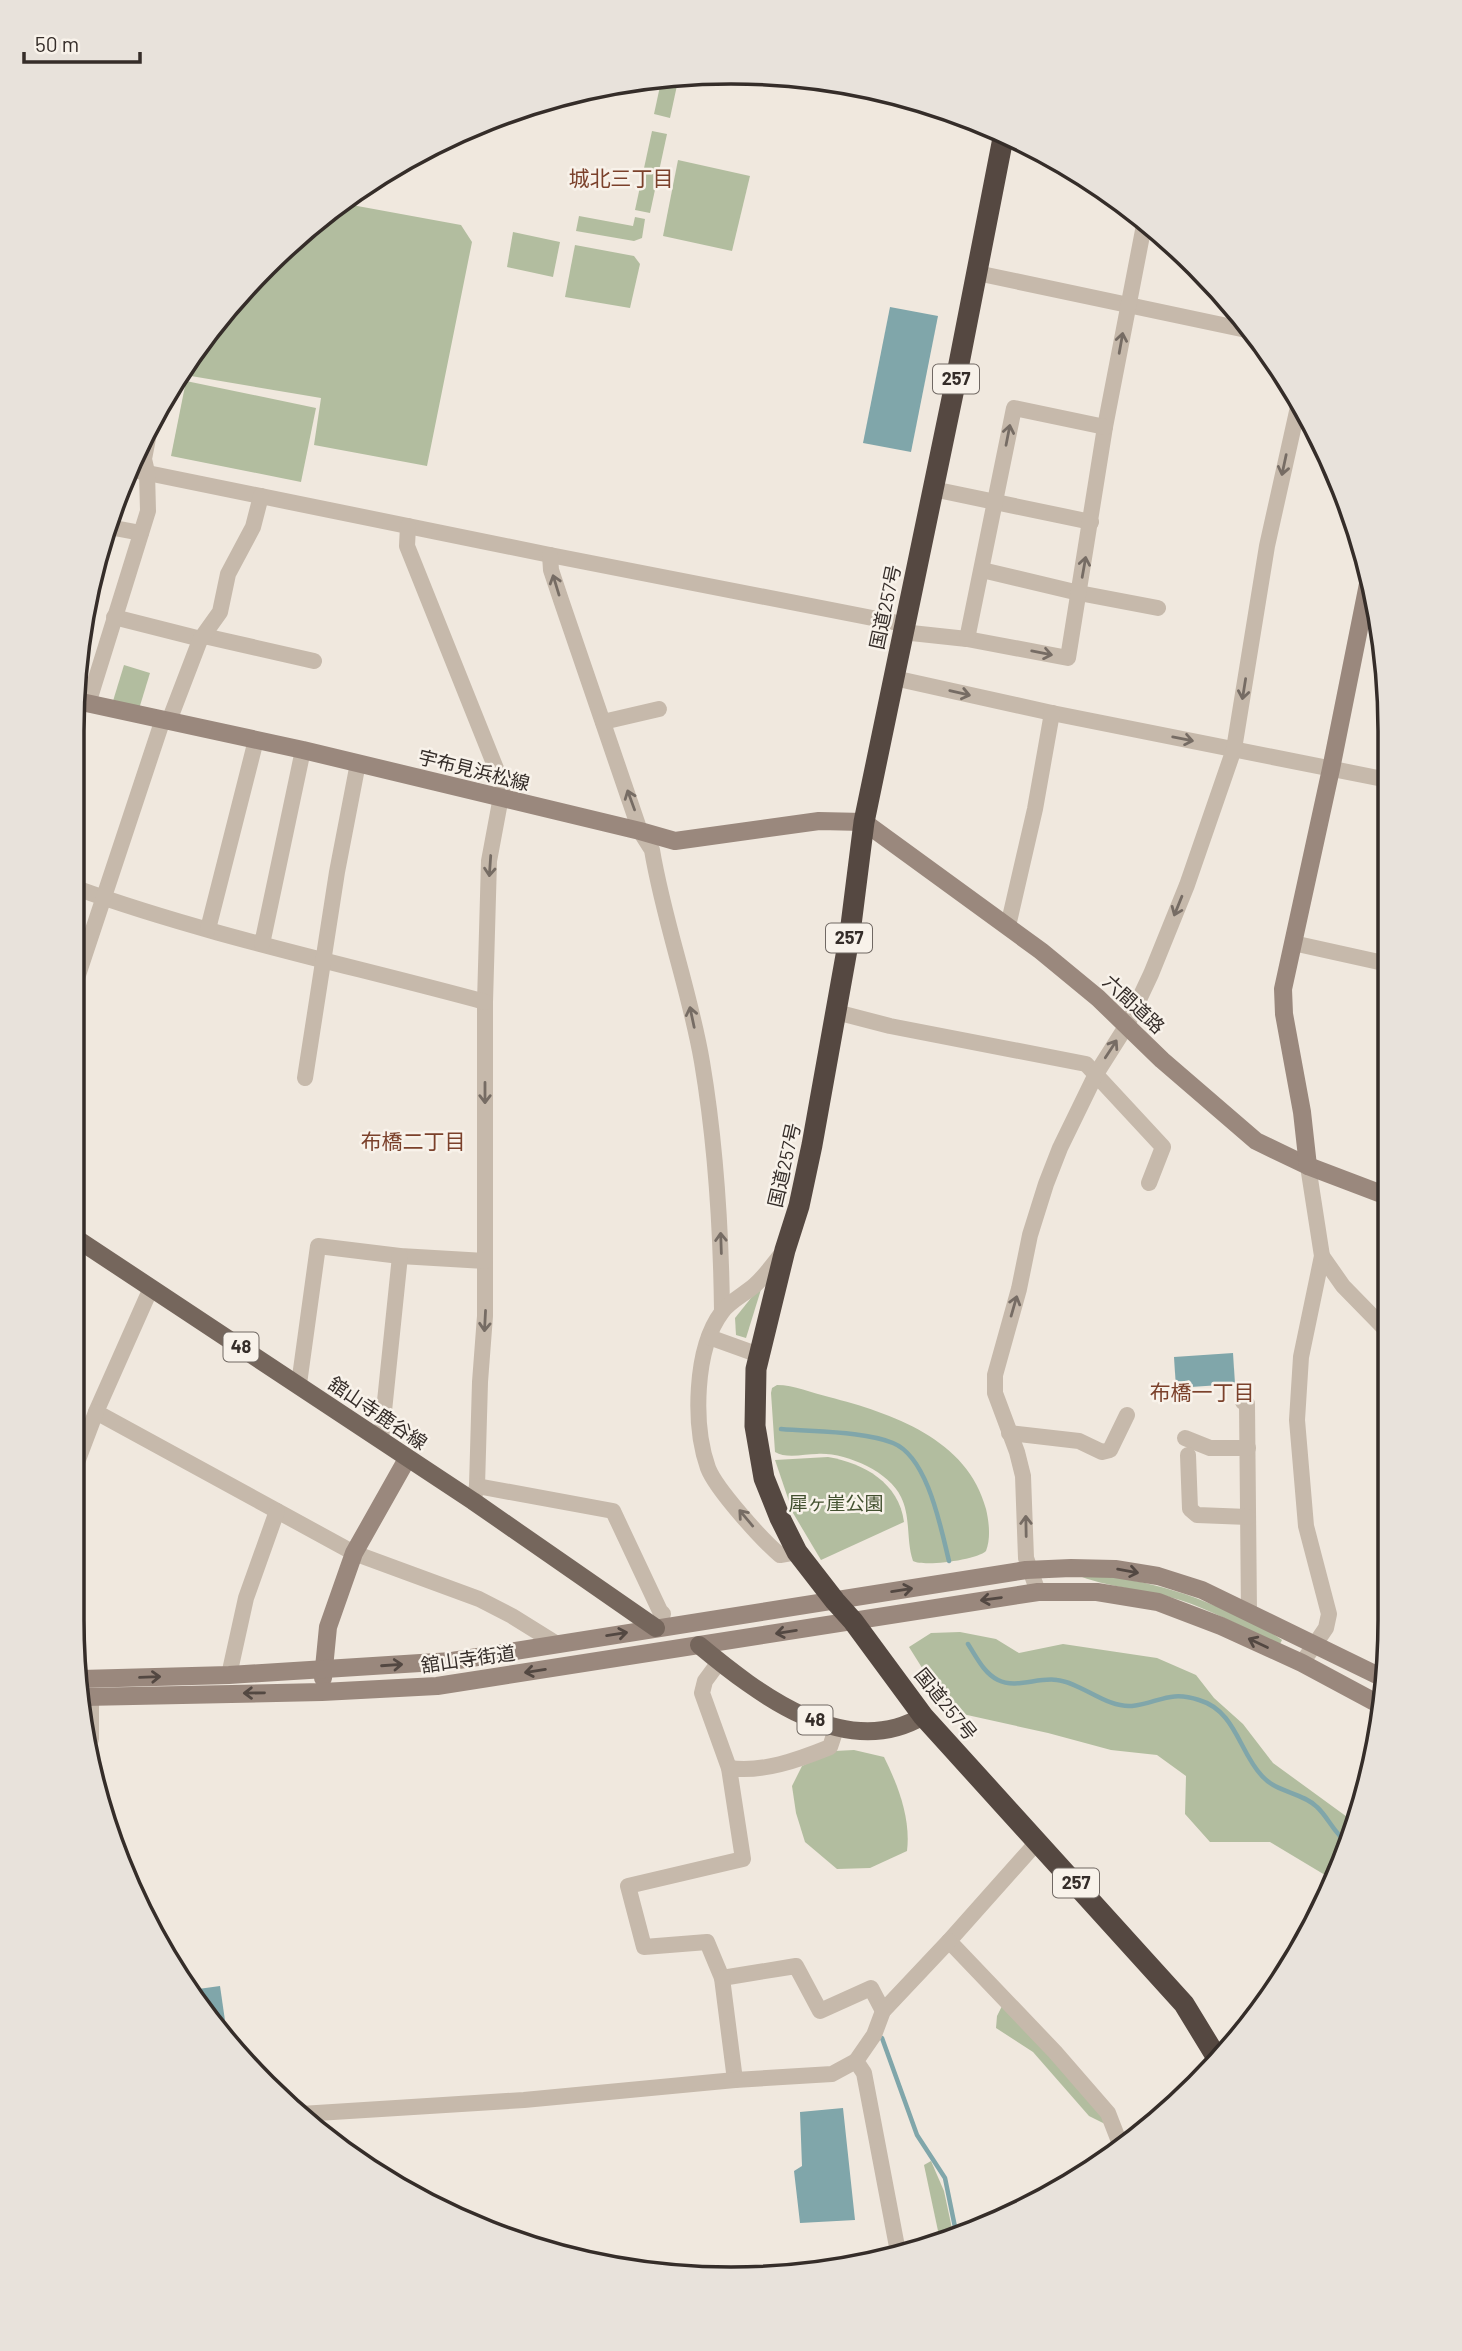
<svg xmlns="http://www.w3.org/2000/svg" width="1462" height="2351" viewBox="0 0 1462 2351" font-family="Barlow,'Noto Sans JP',sans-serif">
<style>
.green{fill:#b2bd9f}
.water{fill:#80a6aa}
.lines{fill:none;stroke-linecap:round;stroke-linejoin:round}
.stream{stroke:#80a6aa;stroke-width:4.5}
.street{stroke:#c6b9ab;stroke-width:16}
.secondary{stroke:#9a887d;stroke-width:18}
.primary{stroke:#75665c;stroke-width:18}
.highway{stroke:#554841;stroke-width:21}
.oneway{stroke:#766c64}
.oneway2{stroke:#534842}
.labels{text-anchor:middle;stroke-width:5;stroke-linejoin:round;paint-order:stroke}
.shield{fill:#f8f2ea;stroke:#706863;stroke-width:2}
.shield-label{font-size:18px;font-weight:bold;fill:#352d29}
.street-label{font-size:19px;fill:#352d29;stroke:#f8f2ea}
.park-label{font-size:19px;fill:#435130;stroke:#f8f2ea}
.neighbourhood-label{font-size:21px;fill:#7b412b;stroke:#f8f2ea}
.rim{fill:none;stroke:#352d29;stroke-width:3.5}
</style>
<rect width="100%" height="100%" fill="#f0e8de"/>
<!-- green -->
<g class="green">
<polygon points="679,76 670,118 654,114 662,77"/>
<polygon points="652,131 667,134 650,213 635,210"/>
<polygon points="678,160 750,176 732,251 663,236"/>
<polygon points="341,203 461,225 472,242 427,466 314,445 321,398 191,376 195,352 208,330 296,236"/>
<polygon points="579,216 633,226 635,217 645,219 642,238 634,241 576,231"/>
<polygon points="513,232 560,242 553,277 507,267"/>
<polygon points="575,245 634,256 640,264 630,308 565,297"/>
<polygon points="186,381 316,408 301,482 171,456"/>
<polygon points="124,665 150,673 139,709 113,701"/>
<polygon points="763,1283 746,1338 736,1335 735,1318"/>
<path d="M 777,1385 C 794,1385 812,1393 829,1397 C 891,1413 968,1439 986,1509 C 989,1522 991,1538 986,1551 C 977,1560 924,1567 913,1561 C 906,1541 911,1517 901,1497 C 889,1471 844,1452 817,1454 C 805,1454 786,1459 775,1452 L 771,1393 L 772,1388 Z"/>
<path d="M 828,1457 C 864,1463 899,1483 904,1522 L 821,1560 L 793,1513 L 775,1460 Z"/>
<path d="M 1074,1574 C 1137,1576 1193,1593 1248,1621 C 1259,1627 1272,1632 1282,1640 L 1280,1644 C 1247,1630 1214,1611 1180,1600 C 1145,1589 1108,1588 1074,1574 Z"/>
<polygon points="960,1632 996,1639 1019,1653 1063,1644 1157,1658 1196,1675 1214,1698 1243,1724 1273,1763 1354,1822 1340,1872 1335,1881 1270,1842 1210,1842 1185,1814 1186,1776 1157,1755 1111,1750 1048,1733 949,1711 909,1647 931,1633"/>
<path d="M 854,1750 L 884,1757 C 898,1785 911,1819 907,1851 L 870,1868 L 837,1869 L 805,1842 L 796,1813 L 792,1786 L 802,1766 L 834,1751 Z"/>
<polygon points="1002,2006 1062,2066 1109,2126 1089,2116 1033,2052 996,2028 997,2016"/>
<polygon points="931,2161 944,2191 954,2238 941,2245 924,2165"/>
</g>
<!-- water -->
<g class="water">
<polygon points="890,307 938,316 911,452 863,443"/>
<polygon points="1233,1353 1235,1384 1176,1388 1174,1357"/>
<polygon points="220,1986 228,2041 208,2021 191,1990"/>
<polygon points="843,2108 855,2220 800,2223 794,2171 802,2166 800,2112"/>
</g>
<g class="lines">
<!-- stream -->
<g class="stream">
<path d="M 781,1429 C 813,1432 865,1431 893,1443 C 928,1457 941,1529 949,1561"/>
<path d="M 968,1644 C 977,1658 984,1673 998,1680 C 1016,1689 1038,1677 1057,1680 C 1082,1683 1106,1708 1132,1706 C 1159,1703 1169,1690 1199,1700 C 1236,1711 1239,1752 1262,1776 C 1277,1793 1302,1792 1317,1807 C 1329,1818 1334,1834 1348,1843"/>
<polyline points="882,2038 917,2135 945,2178 957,2237"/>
</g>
<!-- street -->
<g class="street">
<polyline points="977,273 1251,331"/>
<polyline points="128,469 550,555 903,624"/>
<polyline points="933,489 1091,522"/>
<polyline points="408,526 407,546 503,786 489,861 485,1002 485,1316 480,1382 477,1486 473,1501"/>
<polyline points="109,527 141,533"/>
<path d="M 550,555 L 551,570 L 561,600 L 640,831 L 652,850 C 664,922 690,991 702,1062 C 716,1145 721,1227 722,1311"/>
<polyline points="982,570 1079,593 1158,608"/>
<polyline points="114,617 201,639"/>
<polyline points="902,632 967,639 1068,658 1105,427 1145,220"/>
<polyline points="204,636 314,661"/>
<polyline points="967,639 1014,408 1105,427"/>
<polyline points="894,678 1052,713 1388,780"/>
<polyline points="88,704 148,511 147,472 144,459 149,433"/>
<polyline points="169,721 200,640 220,612 228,574 253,527 261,496"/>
<polyline points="603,722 659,709"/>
<path d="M 76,888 C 209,936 349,965 485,1002"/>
<polyline points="1008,926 1035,809 1052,713"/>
<polyline points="208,929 256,740"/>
<polyline points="1293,943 1388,964"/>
<polyline points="262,944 303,750"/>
<polyline points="75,984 163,719"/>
<polyline points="836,1012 890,1026 1086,1064 1163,1147 1149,1183"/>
<polyline points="305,1078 337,872 358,763"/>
<path d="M 783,1252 C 774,1263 766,1275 755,1285 C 745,1294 730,1301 722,1312 C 694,1349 693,1426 708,1468 C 716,1489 762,1540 780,1555 L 797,1552"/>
<polyline points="1322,1256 1343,1286 1386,1330"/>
<polyline points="151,1288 96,1412 354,1553 479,1599 512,1616 557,1644"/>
<polyline points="709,1337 759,1355"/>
<polyline points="299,1384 318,1246 400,1256 485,1261"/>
<polyline points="1243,1402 1247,1404 1249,1613"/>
<polyline points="1009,1433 1079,1441 1102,1452 1110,1450 1127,1415"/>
<polyline points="1185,1438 1210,1448 1248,1448"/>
<polyline points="381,1440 400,1256"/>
<polyline points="1188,1455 1190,1509 1197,1515 1248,1517"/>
<polyline points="73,1473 96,1412"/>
<polyline points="477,1486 613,1511 660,1611 663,1614"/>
<polyline points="1038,1592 1026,1558 1023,1476 1017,1452 995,1393 995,1375 1019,1289 1030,1235 1046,1184 1060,1148 1096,1074 1127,1025 1151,974 1187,885 1234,749 1267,546 1300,398"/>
<polyline points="719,1662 705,1681 702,1693 729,1768 743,1859 628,1886 644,1947 707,1942 722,1978 796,1966 820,2011 871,1988 883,2011"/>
<polyline points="1302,1663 1326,1628 1329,1614 1306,1526 1297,1420 1301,1357 1322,1256 1308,1166"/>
<polyline points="229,1675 246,1598 277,1511"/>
<polyline points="91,1697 91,1739"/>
<path d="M 729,1768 C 762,1773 798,1760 830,1747 L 836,1729"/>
<polyline points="1036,1840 1031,1849 949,1941 1055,2052 1108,2113 1122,2149"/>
<polyline points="722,1978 735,2080"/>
<polyline points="301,2114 524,2100 735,2080 832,2074 856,2061"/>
<polyline points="898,2252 864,2073 856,2061 874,2035 883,2011 949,1941"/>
</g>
<!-- secondary -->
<g class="secondary">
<polyline points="77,701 303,750 640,831 675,841 819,821 864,822 1041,951 1098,998 1162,1060 1256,1141 1308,1166 1387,1196"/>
<polyline points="1308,1166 1302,1112 1284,1014 1283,989 1331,769 1368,584"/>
<polyline points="323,1678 328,1627 354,1553 407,1459"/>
<polyline points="81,1679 229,1675 452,1661 1026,1570 1071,1568 1115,1569 1158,1576 1202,1590 1385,1679"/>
<polyline points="84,1697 322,1692 437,1686 1038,1592 1097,1592 1158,1602 1221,1626 1302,1663 1384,1707"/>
</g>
<!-- primary -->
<g class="primary">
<polyline points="74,1237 473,1501 656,1628"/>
<path d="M 699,1645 C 758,1694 846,1762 923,1716"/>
</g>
<!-- highway -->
<polyline class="highway" points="1004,133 955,384 864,822 850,933 812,1145 799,1206 785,1250 756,1369 755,1426 764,1478 780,1518 797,1552 835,1601 853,1621 923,1716 1184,2004 1217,2058"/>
</g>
<!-- one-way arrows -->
<defs><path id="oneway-shaft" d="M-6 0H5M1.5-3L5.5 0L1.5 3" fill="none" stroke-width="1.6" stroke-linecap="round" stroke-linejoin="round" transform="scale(1.75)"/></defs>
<g class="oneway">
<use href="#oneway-shaft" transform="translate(1121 343) rotate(-80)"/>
<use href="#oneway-shaft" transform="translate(1008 435) rotate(-79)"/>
<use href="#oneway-shaft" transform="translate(1284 465) rotate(102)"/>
<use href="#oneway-shaft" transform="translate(1084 567) rotate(-80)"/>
<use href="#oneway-shaft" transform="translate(556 585) rotate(-107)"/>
<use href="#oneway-shaft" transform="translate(1042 653) rotate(11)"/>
<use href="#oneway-shaft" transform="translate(1244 689) rotate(99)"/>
<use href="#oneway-shaft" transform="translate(960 693) rotate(13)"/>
<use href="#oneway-shaft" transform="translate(1183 739) rotate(11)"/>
<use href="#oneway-shaft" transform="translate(631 800) rotate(-110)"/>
<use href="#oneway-shaft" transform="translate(490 866) rotate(94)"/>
<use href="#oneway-shaft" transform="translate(1178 906) rotate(112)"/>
<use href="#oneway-shaft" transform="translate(692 1017) rotate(-102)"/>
<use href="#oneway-shaft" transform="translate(1111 1049) rotate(-57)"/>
<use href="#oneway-shaft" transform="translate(485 1093) rotate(90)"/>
<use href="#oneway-shaft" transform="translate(721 1243) rotate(-92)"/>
<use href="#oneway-shaft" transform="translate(1014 1306) rotate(-74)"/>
<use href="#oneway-shaft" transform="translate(485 1321) rotate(93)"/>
<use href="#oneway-shaft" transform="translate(746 1518) rotate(-130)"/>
<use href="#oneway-shaft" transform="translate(1026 1526) rotate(-91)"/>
</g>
<g class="oneway2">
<use href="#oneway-shaft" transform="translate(1128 1571) rotate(10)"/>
<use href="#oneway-shaft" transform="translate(902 1590) rotate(-9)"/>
<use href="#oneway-shaft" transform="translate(991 1599) rotate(172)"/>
<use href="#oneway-shaft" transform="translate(786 1632) rotate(171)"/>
<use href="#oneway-shaft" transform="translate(617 1634) rotate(-9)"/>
<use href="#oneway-shaft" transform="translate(1258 1643) rotate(-155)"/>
<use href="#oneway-shaft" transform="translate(392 1665) rotate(-4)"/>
<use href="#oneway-shaft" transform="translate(535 1671) rotate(171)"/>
<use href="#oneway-shaft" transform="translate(150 1677) rotate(-2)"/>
<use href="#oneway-shaft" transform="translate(254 1693) rotate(179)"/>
</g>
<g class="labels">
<!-- shield labels -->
<g class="shield">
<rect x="933" y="364.5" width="46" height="29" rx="5"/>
<rect x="826" y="923.5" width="46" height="29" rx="5"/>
<rect x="223.5" y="1332.5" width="35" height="29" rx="5"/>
<rect x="797.5" y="1705.5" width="35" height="29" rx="5"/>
<rect x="1053" y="1868.5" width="46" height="29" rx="5"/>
</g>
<g class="shield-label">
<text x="956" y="385">257</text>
<text x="849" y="944">257</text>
<text x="241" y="1353">48</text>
<text x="815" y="1726">48</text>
<text x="1076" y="1889">257</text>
</g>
<!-- street labels -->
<g class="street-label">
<text transform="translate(885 607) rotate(-78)" y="7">国道257号</text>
<text transform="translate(474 770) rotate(14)" y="7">宇布見浜松線</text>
<text transform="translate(1134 1004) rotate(43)" y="7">六間道路</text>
<text transform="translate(784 1165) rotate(-77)" y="7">国道257号</text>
<text transform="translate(378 1413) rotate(34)" y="7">舘山寺鹿谷線</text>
<text transform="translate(468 1659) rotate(-8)" y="7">舘山寺街道</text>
<text transform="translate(946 1704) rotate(51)" y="7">国道257号</text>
</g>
<!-- park labels -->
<g class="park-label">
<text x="836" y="1510">犀ヶ崖公園</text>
</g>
<!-- neighbourhood labels -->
<g class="neighbourhood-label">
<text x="621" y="186">城北三丁目</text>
<text x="413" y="1149">布橋二丁目</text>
<text x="1202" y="1400">布橋一丁目</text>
</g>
</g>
<!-- crop -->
<path d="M0 0H1462V2351H0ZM731 84H731A647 647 0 0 1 1378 731V1620A647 647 0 0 1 731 2267H731A647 647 0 0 1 84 1620V731A647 647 0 0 1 731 84Z" fill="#e8e2db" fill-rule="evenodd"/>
<path class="rim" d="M731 84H731A647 647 0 0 1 1378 731V1620A647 647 0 0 1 731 2267H731A647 647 0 0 1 84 1620V731A647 647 0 0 1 731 84Z"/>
<!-- scale -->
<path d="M24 52v10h116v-10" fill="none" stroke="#352d29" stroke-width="3.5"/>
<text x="35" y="52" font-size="21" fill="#352d29" stroke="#f8f2ea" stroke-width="5" paint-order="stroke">50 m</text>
</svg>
